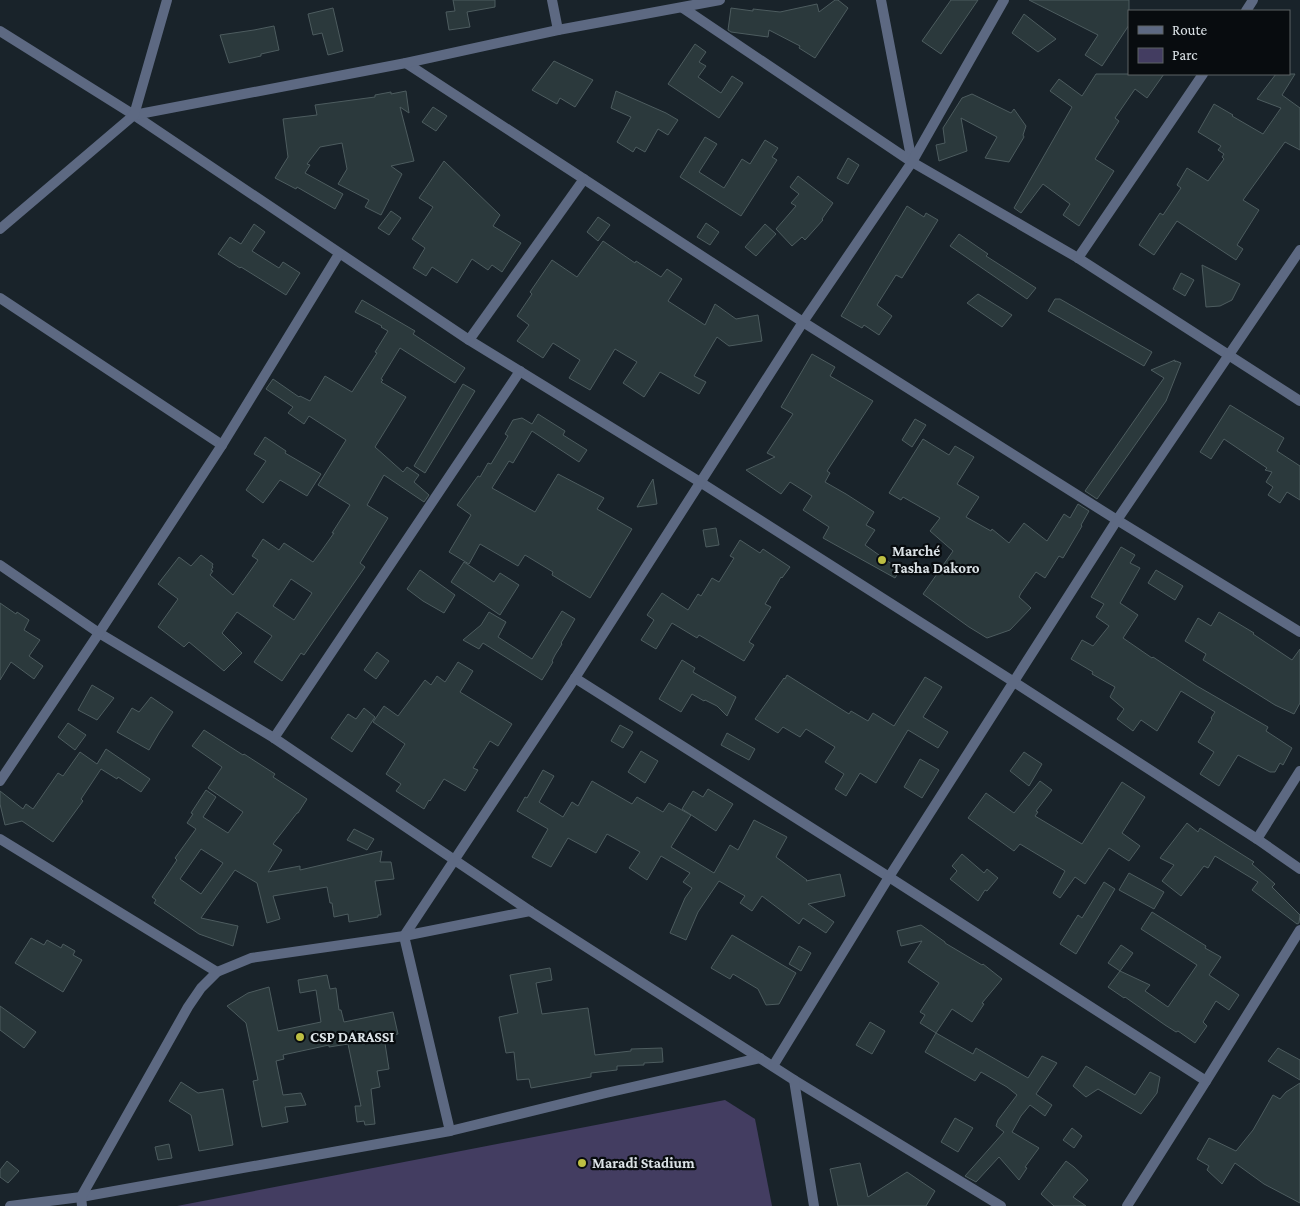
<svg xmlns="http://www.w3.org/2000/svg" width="1300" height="1206" viewBox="0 0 1300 1206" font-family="'Crimson Pro',serif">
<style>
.green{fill:#433d61}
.building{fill:#2b393c;stroke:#4d5c5f;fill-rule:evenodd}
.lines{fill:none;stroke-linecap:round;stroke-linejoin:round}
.minor{stroke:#5d6982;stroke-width:10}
.poi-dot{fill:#bdbf43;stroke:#080c0f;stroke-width:2}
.labels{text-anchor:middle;stroke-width:4.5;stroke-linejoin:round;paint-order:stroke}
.poi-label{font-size:15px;font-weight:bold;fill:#dbe2e6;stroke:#080c0f;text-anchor:start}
</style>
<rect width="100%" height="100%" fill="#19232a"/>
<!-- green -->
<polygon class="green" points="725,1100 755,1119 772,1206 177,1206"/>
<!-- building -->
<g class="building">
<polygon points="453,0 495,0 495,7 467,12 470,27 449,30 446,12 455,11"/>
<polygon points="835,0 838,0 848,8 815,58 799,48 800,46 769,30 768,37 731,32 728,30 731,8 753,11 753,9 780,12 817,4 819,12"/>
<polygon points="951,0 978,0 941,54 922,41"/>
<polygon points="1029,0 1129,0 1129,25 1102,66 1085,55 1098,35"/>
<polygon points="333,8 343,51 328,55 322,33 313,35 308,14"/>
<polygon points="1024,14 1056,39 1038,52 1012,33"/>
<polygon points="274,26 279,50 261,54 261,56 229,63 220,35 254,30"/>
<polygon points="695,44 706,52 699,62 706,66 698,77 721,93 732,76 743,83 719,118 668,84"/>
<polygon points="554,61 593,80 575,107 560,98 557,104 532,90"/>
<polygon points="1096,74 1164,74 1147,98 1135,89 1115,118 1119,121 1095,159 1114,171 1079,226 1063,215 1070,204 1043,184 1021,213 1014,208 1072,107 1050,91 1059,79 1082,96"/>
<polygon points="1276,74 1295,74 1282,95 1300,108 1300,150 1285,142 1243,200 1259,210 1237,245 1243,249 1236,260 1177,221 1154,255 1139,245 1160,213 1163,215 1181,188 1177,185 1187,168 1208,181 1224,159 1222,157 1224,154 1218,150 1221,146 1198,132 1214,104 1233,115 1232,116 1263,134 1281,108 1257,99"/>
<polygon points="406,91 409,113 400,107 414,161 391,166 402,174 381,215 365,207 369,200 338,184 347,169 342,143 320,147 307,164 310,165 305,173 343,194 335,209 297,187 296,189 275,178 288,157 283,119 317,115 315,105 375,97 375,95 391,92 391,94"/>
<polygon points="616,91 666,113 678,120 668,135 658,129 645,152 636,147 633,152 617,142 631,117 611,108"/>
<polygon points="972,94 1011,113 1014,109 1026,126 1023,135 1024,137 1009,162 985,158 997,137 961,118 967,151 939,161 936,145 945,143 943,128 962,98"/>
<polygon points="433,107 447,116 436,131 422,122"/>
<polygon points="705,137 717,144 699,172 724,188 742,159 750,164 765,140 778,148 772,157 777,160 741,216 680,177"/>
<polygon points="848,158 859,165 848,184 837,178"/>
<polygon points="444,161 500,215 493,226 521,243 502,272 492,265 488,270 472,259 457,283 432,267 426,276 413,268 425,248 412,239 433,207 419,198"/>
<polygon points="798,176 833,203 822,219 823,220 805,240 802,237 792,246 776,229 796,206 791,203 799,194 790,187"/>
<polygon points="907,206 924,217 926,213 938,220 902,278 896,275 877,305 892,316 879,335 864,325 862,328 841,316"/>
<polygon points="391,211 401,218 389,235 378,228"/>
<polygon points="598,217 610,225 598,241 587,232"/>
<polygon points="706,223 719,232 710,245 697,237"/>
<polygon points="254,224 265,232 252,251 279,268 283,262 300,273 286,295 241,267 240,268 218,254 230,237 241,244"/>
<polygon points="765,224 776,234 756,256 745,247"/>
<polygon points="959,234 988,254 986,256 1036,288 1027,299 950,246"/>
<polygon points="603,241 635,263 636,261 661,277 667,269 682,279 668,301 705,325 715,304 736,319 758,315 762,341 729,346 717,337 694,376 706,382 699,394 660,372 644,397 623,383 637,362 615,349 590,390 569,378 580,360 553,343 543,358 517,341 529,325 517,316 532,294 530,292 552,260 577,277"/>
<polygon points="1202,265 1240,284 1232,300 1220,306 1206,307"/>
<polygon points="1181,273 1194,280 1185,296 1173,289"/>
<polygon points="978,294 1012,315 1002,327 967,303"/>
<polygon points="1055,299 1060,299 1152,352 1144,366 1048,311"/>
<path d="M 362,300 L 415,331 L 413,334 L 465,368 L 455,383 L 400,348 L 381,379 L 383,380 L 381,382 L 406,397 L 375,447 L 403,472 L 407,467 L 419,475 L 414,482 L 429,495 L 424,502 L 384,475 L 367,505 L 388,518 L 360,563 L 365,567 L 304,655 L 301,653 L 282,681 L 254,662 L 272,636 L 237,612 L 222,633 L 242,653 L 224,671 L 189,642 L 184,647 L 158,627 L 178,599 L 158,584 L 179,557 L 191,566 L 201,555 L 213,564 L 212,566 L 213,567 L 211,570 L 213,571 L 210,575 L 233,595 L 258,560 L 252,556 L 263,539 L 279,550 L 284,543 L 313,562 L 322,550 L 334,533 L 332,533 L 350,505 L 318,485 L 346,440 L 309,416 L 304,424 L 288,413 L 293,407 L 266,389 L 273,379 L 299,397 L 300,396 L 310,401 L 325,376 L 352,392 L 377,353 L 375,352 L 388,331 L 381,327 L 382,326 L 355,312 ZM 291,579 L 312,593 L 294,620 L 273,606 Z"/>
<polygon points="812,354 835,367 830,376 873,401 827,471 830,473 825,482 846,494 874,512 866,525 875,530 865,545 900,570 895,578 823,538 829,527 803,510 812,496 790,482 781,494 746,470 775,457 767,453 793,414 781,407"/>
<polygon points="1175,360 1175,362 1176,361 1181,363 1166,401 1097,499 1085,491 1164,378 1151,370"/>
<polygon points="463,384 475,391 425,473 414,466"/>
<polygon points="1230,405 1284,438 1277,451 1300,466 1300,500 1287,492 1280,503 1268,495 1273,487 1266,482 1272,472 1265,470 1267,468 1224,439 1211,459 1200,452"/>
<polygon points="538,414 565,431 563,435 587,450 579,462 532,431 513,463 509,461 492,488 535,512 558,474 604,498 597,509 632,529 590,598 552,575 553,572 525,555 518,566 480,544 469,564 449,552 471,515 457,505 478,476 480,477 488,463 491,464 508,436 505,434 513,420 522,418 532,424"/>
<polygon points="915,419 926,425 912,447 902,440"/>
<polygon points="265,437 286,451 285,453 321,474 307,496 280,480 263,503 246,490 266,461 254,454"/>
<polygon points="923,439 949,455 955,446 974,457 957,484 979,497 966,517 991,531 992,529 1009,543 1024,523 1047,541 1064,514 1070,518 1078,504 1089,511 1081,525 1082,526 1063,558 1059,556 1045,578 1036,572 1021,593 1019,597 1031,608 1010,630 987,638 969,627 923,594 953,551 930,531 940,518 903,497 901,500 889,493"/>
<polygon points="653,479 657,504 637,507"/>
<polygon points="716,528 719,545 706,547 703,530"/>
<polygon points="740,540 760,553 763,549 790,567 782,578 781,577 765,604 771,607 749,642 754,645 744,661 699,635 697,638 672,623 656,649 641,640 654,620 647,615 662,593 688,610 698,594 701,596 712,578 719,582 734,558 730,556"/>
<polygon points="1121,547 1135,555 1130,563 1140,568 1120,603 1138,615 1123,638 1152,658 1153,657 1197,686 1268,727 1266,731 1292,748 1283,765 1280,763 1275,772 1270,772 1238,755 1219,786 1200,774 1214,752 1198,742 1212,719 1211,718 1215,712 1181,691 1157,731 1141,720 1133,731 1117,719 1124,709 1110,697 1115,687 1092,674 1093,672 1071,659 1082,640 1093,646 1109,626 1096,617 1104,604 1091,597"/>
<polygon points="464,562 494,582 500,573 519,585 500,615 451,582"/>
<polygon points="420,570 455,595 444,613 423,601 407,589"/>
<polygon points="1156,570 1183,586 1175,600 1148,583"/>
<polygon points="0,603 16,614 17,612 29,620 24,630 40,640 29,656 43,666 34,679 11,662 0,680"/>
<polygon points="562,611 575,619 561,643 562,644 555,655 552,661 553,662 542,680 483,643 479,649 463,640 481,625 489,612 506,622 498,637 532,659"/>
<polygon points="1219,612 1254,633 1253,634 1292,660 1300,649 1300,703 1294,714 1275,705 1203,660 1206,654 1185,641 1198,618 1211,626"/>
<polygon points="377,652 389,661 376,679 364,670"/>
<polygon points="682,660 695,668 693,672 736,697 727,716 717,706 705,700 704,701 692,694 681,712 659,699"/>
<polygon points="458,662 473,671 460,692 512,724 498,746 490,741 473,768 478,770 465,791 444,779 430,801 429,800 424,809 396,791 401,784 386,774 405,744 373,722 384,706 398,716 425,680 431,685 437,676 445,682"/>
<polygon points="787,675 849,714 851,711 868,721 873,713 894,726 925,677 942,687 923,717 948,732 938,748 908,730 876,783 860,773 846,796 835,789 844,774 825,762 835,747 806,729 800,737 783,727 778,733 755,719 784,678 785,679"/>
<polygon points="92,685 114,698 97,720 78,710"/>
<polygon points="151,697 173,712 159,733 149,750 117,732 132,708 139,712"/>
<polygon points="364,708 375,717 352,752 331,738 348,714 356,719"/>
<polygon points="68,723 86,735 75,750 58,737"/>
<polygon points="620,725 633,732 623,748 611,741"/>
<path d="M 204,730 L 243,755 L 244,754 L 275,774 L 273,777 L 307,799 L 298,813 L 297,813 L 273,844 L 282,850 L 268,872 L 300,866 L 300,870 L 382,851 L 380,862 L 391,862 L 394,879 L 375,881 L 381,915 L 378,915 L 378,917 L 349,922 L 348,914 L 334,917 L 332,903 L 330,903 L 327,887 L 273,896 L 280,919 L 267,923 L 257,883 L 235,870 L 201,918 L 238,926 L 233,946 L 199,934 L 154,903 L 156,900 L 152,897 L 177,860 L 175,858 L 196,829 L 187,823 L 193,814 L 191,813 L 206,790 L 216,797 L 203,817 L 228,833 L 243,812 L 208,788 L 222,767 L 192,746 ZM 201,849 L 223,863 L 201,894 L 180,879 Z"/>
<polygon points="727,733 755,749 749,760 721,745"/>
<polygon points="106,749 150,779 141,792 118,777 117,779 101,769 81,799 83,801 53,842 22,821 5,825 0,804 0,791 23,809 26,804 33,809 58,773 63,776 80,752 97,764"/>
<polygon points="641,751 658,761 645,783 628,772"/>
<polygon points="1024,752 1042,764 1029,786 1010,771"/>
<polygon points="920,759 939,770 922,798 904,787"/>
<polygon points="543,770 554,776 539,802 563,817 572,802 578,806 592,781 632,804 637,797 663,812 669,803 691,815 671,847 714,873 730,845 738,850 754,820 787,837 776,857 807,880 806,881 840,874 845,896 808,904 834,922 826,933 803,918 799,924 762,896 752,911 740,903 745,896 719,881 698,912 686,940 670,933 685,898 692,888 683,882 690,873 661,856 647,880 629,868 640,852 607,834 596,853 568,838 551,867 532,857 548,829 517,811 525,797 527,798"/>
<polygon points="1040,781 1052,790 1036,811 1038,812 1035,816 1082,844 1122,782 1145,797 1122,833 1140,846 1129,861 1109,848 1085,884 1075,877 1060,898 1053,893 1065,871 1020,844 1014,851 968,818 986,793 1014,813"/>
<polygon points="708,789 733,804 716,831 682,809 693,791 703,797"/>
<polygon points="1187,823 1198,832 1200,828 1254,862 1252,864 1275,884 1272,887 1300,915 1299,923 1297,924 1252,890 1258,882 1215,856 1208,868 1204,866 1181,896 1162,881 1174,865 1160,858"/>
<polygon points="354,829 374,839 367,850 347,840"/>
<polygon points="962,854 984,873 987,869 998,878 987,891 985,890 978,901 950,879 957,871 952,866"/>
<polygon points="1129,873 1164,892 1154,909 1119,890"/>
<polygon points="1104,882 1115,889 1076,954 1060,944 1078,915 1082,918"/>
<polygon points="1152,912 1206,946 1205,948 1221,957 1209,975 1239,995 1229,1010 1216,1001 1203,1022 1207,1026 1195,1043 1178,1031 1176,1032 1165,1025 1125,997 1124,998 1108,987 1120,971 1108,963 1121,945 1133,953 1120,971 1150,985 1145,991 1168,1007 1197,965 1141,929"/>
<polygon points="921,925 945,942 945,943 982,965 983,964 1002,979 982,1003 984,1004 972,1022 952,1009 936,1033 920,1023 925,1015 920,1012 939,983 908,962 922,941 901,946 897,931"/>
<polygon points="732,935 796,973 779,1004 766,1005 758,989 733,974 730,979 711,968"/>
<polygon points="31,938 44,945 47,940 61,948 63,944 75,951 73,955 82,960 63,992 15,963"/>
<polygon points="799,946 811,953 801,971 789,964"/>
<polygon points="550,968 552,980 536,983 542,1014 588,1008 595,1055 631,1051 631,1049 662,1048 663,1062 644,1063 644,1065 617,1066 617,1070 591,1073 591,1077 531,1088 529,1079 517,1080 514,1052 506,1053 499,1017 518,1013 510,975"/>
<polygon points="327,975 330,989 336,988 339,1010 341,1010 344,1022 393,1012 398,1034 384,1037 389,1069 377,1071 380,1087 371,1089 375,1124 365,1125 364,1121 357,1122 355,1106 361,1106 348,1044 329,1047 329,1045 283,1055 284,1059 276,1061 283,1095 301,1093 306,1105 285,1107 288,1122 262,1127 253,1081 258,1080 246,1023 227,1006 248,993 269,987 278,1031 321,1022 316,990 300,993 298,980"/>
<polygon points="0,1006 36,1032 24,1048 0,1030"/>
<polygon points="870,1022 885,1031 872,1054 856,1045"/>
<polygon points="936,1033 973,1054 976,1048 1028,1078 1042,1056 1057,1063 1036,1094 1052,1105 1045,1116 1030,1105 1021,1116 1012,1132 1039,1148 1025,1167 1027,1168 1019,1180 999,1157 976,1182 965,1176 1004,1132 996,1126 998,1120 1017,1095 1007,1087 981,1072 975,1081 925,1052"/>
<polygon points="1278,1048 1300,1060 1300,1080 1268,1061"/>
<polygon points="1086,1066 1135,1095 1150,1072 1160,1077 1157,1093 1141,1114 1098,1089 1086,1097 1073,1086"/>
<polygon points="181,1082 198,1093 223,1089 233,1145 199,1151 191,1115 169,1101"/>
<polygon points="1300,1083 1300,1203 1264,1184 1235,1163 1222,1184 1207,1170 1209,1166 1197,1159 1209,1138 1236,1151 1253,1130 1273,1095 1280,1099 1286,1092"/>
<polygon points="955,1118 973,1128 958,1152 941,1142"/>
<polygon points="1072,1128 1082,1136 1074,1148 1063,1140"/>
<polygon points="169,1144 172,1158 158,1160 155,1147"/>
<polygon points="7,1161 19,1171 8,1183 0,1177 0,1170"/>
<polygon points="1066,1161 1074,1167 1088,1180 1073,1197 1086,1206 1054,1206 1041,1194"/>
<polygon points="860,1163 868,1197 907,1172 935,1191 926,1206 838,1206 830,1169"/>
</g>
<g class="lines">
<!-- minor -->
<g class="minor">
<polyline points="552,0 558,30"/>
<polyline points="881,0 912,162"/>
<polyline points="683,8 912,162 1078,258 1300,401"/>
<polyline points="1246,11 1253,0"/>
<polyline points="0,31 134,115 469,340 700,482 1014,682 1257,839 1300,869"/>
<polyline points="406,63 803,322 1117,520 1300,632"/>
<polyline points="134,115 406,63 558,30 720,0"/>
<polyline points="0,229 134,115 167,0"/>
<polyline points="1078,258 1203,74"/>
<polyline points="0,298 222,445"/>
<polyline points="469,340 584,179"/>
<polyline points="0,565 99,633 274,738 530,911 794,1080 1001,1206"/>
<polyline points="575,678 889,877 1206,1081"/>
<polyline points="274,738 520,371"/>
<polyline points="0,781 99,633 222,445 339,254"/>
<polyline points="0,839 217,972"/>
<polyline points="1257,839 1300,771"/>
<polyline points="773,1066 889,877 1117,520 1300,250"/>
<polyline points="794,1080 814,1206"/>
<polyline points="450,1131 404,936 575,678 803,322 912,162 1004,0"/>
<polyline points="10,1206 81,1197 450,1131 606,1093 760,1058"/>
<polyline points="82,1206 81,1197 188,1007 201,988 217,972 251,958 404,936 530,911"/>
<polyline points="1127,1206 1206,1081 1300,930"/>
</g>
</g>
<!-- markers -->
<g class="poi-dot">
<circle cx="882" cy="560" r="5"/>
<circle cx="300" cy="1037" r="5"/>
<circle cx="582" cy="1163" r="5"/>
</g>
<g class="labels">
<!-- poi labels -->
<g class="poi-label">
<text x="892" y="556">Marché<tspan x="892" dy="17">Tasha Dakoro</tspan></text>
<text x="310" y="1042">CSP DARASSI</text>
<text x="592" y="1168">Maradi Stadium</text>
</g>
</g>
<!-- legend -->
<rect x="1128" y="10" width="162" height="65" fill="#080c0f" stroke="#5c6265"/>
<rect x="1138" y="26" width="25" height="8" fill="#5d6982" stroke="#5c6265"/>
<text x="1172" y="35" font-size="15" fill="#dbe2e6">Route</text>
<rect x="1138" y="48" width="25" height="15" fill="#433d61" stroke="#5c6265"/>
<text x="1172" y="60" font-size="15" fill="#dbe2e6">Parc</text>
</svg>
